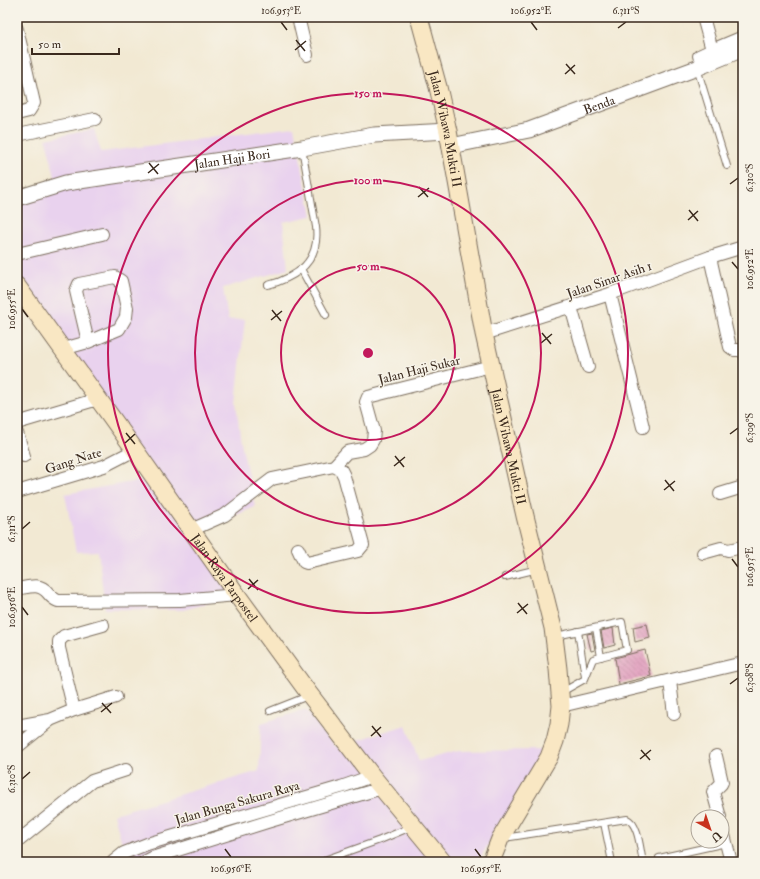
<svg xmlns="http://www.w3.org/2000/svg" width="760" height="879" viewBox="0 0 760 879" font-family="'IM FELL Double Pica',serif">
<style>
.built{fill:#e9d2ee}
.building{fill:url(#building-back-hatch)}
.lines{fill:none;stroke-linecap:round;stroke-linejoin:round}
.service-casing{stroke:#7b6d5d;stroke-width:8}
.minor-casing{stroke:#7b6d5d;stroke-width:14}
.tertiary-casing{stroke:#7b6d5d;stroke-width:17}
.secondary-casing{stroke:#7b6d5d;stroke-width:19}
.service{stroke:#fff;stroke-width:6}
.minor{stroke:#fff;stroke-width:12}
.tertiary{stroke:#fff;stroke-width:15}
.secondary{stroke:#f9e7c3;stroke-width:17}
.ticks{fill:none;stroke:#3b2a1e;stroke-width:1.5}
.ring{fill:none;stroke:#c2185b;stroke-width:2}
.labels{text-anchor:middle;stroke-width:3;stroke-linejoin:round;paint-order:stroke}
.street-label{font-size:13px;fill:#3b2a1e;stroke:#f7f3e8}
.centre{fill:#c2185b;stroke:#f7f3e8;stroke-width:2}
.ring-label{font-size:12px;text-anchor:middle;font-weight:bold;fill:#c2185b;stroke:#f7f3e8;stroke-width:3;stroke-linejoin:round;paint-order:stroke}
.neatline{fill:none;stroke:#3b2a1e;stroke-width:1.5}
.ticks-label{font-size:10px;text-anchor:middle;fill:#3b2a1e}
</style>
<defs>
<pattern id="building-back-hatch" width="6" height="6" patternUnits="userSpaceOnUse"><rect width="6" height="6" fill="#e3a4c1"/><path d="M-1 5l2 2M0 0l6 6M5-1l2 2" fill="none" stroke="#b9869c"/></pattern>
</defs>
<rect width="100%" height="100%" fill="#f7f3e8"/>
<filter id="ink" filterUnits="userSpaceOnUse"><feTurbulence type="fractalNoise" baseFrequency=".025" numOctaves="2"/><feDisplacementMap in="SourceGraphic" scale="8" xChannelSelector="R" yChannelSelector="G"/><feConvolveMatrix kernelMatrix="1 2 1 2 8 2 1 2 1" color-interpolation-filters="sRGB"/></filter>
<filter id="wash" filterUnits="userSpaceOnUse"><feTurbulence type="fractalNoise" baseFrequency=".012" numOctaves="4" result="noise"/><feDisplacementMap in="SourceGraphic" scale="16" xChannelSelector="R" yChannelSelector="G"/><feGaussianBlur stdDeviation="0.9" result="paint"/><feColorMatrix in="noise" values="0 0 0 0 0 0 0 0 0 0 0 0 0 0 0 0 0 1.4 0 .05"/><feComposite in="paint" operator="in"/></filter>
<g filter="url(#wash)">
<rect width="100%" height="100%" fill="#f2e9d3"/>
<!-- built -->
<g class="built">
<polygon points="294,127 312,216 283,222 288,269 223,288 228,320 245,319 236,403 241,442 255,507 189,535 234,596 183,610 105,609 98,551 76,552 65,494 153,478 17,282 17,200 57,185 46,139 94,129 101,152"/>
<polygon points="306,710 336,747 406,725 419,761 459,751 548,750 483,853 480,862 127,862 114,814 259,771 261,723"/>
</g>
<g id="blocks">
<!-- building -->
<g class="building">
<polygon points="647,624 650,638 635,642 633,627"/>
<polygon points="613,628 615,645 604,648 601,631"/>
<polygon points="592,633 595,650 591,651 587,634"/>
<polygon points="645,650 651,676 619,684 615,658"/>
</g>
</g>
</g>
<g filter="url(#ink)">
<use href="#blocks" fill-opacity="0" stroke="#7b6d5d" stroke-width="1"/>
<g class="lines">
<defs>
<g id="service">
<polyline points="697,68 727,166"/>
<polyline points="301,269 326,315"/>
<path d="M 268,285 C 298,277 320,261 316,227 L 302,148"/>
<polyline points="505,577 538,569"/>
<polyline points="596,628 601,657"/>
<polyline points="578,631 585,677"/>
<polyline points="556,636 622,622 627,650 593,659 585,679 562,692"/>
<polyline points="270,711 308,696"/>
<polyline points="604,823 612,862"/>
<path d="M 504,838 L 627,819 C 639,824 640,850 643,862"/>
<polyline points="659,858 726,843"/>
<polyline points="327,859 380,840 411,827"/>
</g>
<g id="minor">
<polyline points="298,17 307,55"/>
<polyline points="17,29 34,103 29,111 17,114"/>
<polyline points="712,50 743,37"/>
<polyline points="699,56 712,50 703,17"/>
<polyline points="17,135 95,119"/>
<polyline points="17,254 102,234"/>
<polyline points="710,257 730,347 734,350 740,350 743,352"/>
<polyline points="610,294 643,427"/>
<polyline points="571,307 588,367"/>
<polyline points="484,334 610,294 710,257 743,247"/>
<polyline points="63,349 88,342 119,329 126,317 127,308 121,281 115,277 79,284 76,291 88,342"/>
<polyline points="17,423 98,399"/>
<polyline points="17,433 24,456"/>
<polyline points="17,492 104,466 135,450"/>
<polyline points="720,494 743,487"/>
<polyline points="191,530 225,515 272,479 334,466 347,452 364,449 370,445 373,440 374,431 366,402 368,397 491,366"/>
<polyline points="298,549 304,562 307,563 358,551 363,545 344,476 341,470 334,466"/>
<polyline points="703,553 721,548 728,550 743,547"/>
<path d="M 17,589 C 29,587 39,582 48,593 C 51,597 53,599 58,601 L 180,600 L 237,595"/>
<polyline points="670,681 674,714"/>
<polyline points="561,706 743,663"/>
<polyline points="74,710 59,648 59,641 64,636 103,625"/>
<polyline points="17,726 50,720 74,710 116,697"/>
<polyline points="17,747 49,721"/>
<polyline points="716,756 722,782 721,784 713,792 720,817"/>
<polyline points="722,827 731,862"/>
<polyline points="17,842 92,781 126,770"/>
<polyline points="113,862 124,853 147,844 341,787 372,776"/>
<polyline points="144,862 152,858 267,822 382,788"/>
</g>
<g id="tertiary">
<path id="s1" d="M 451,146 L 529,130 L 697,68 L 743,49"/>
<path id="s2" d="M 17,198 L 66,183 L 302,148 L 374,135 L 448,131"/>
</g>
<g id="secondary">
<path id="s3" d="M 419,17 L 438,87 L 448,131 L 484,334 L 525,516 L 553,628 L 558,669 L 561,706 L 559,724 L 555,741 L 549,757 L 500,839 L 491,862"/>
<path id="s4" d="M 17,286 L 135,450 L 237,595 L 310,695 L 372,776 L 443,862"/>
</g>
</defs>
<!-- service casing -->
<use href="#service" class="service-casing"/>
<!-- minor casing -->
<use href="#minor" class="minor-casing"/>
<!-- tertiary casing -->
<use href="#tertiary" class="tertiary-casing"/>
<!-- secondary casing -->
<use href="#secondary" class="secondary-casing"/>
<!-- service -->
<use href="#service" class="service"/>
<!-- minor -->
<use href="#minor" class="minor"/>
<!-- tertiary -->
<use href="#tertiary" class="tertiary"/>
<!-- secondary -->
<use href="#secondary" class="secondary"/>
</g>
</g>
<!-- ticks -->
<path class="ticks" d="M 281,22 L 287,30M 531,22 L 537,30M 618,28 L 626,22M 296,40 L 305,51M 295,50 L 306,41M 566,64 L 575,74M 565,74 L 575,65M 149,163 L 158,174M 148,173 L 159,164M 730,184 L 738,178M 419,187 L 428,197M 418,197 L 429,188M 689,210 L 698,221M 688,220 L 698,211M 732,262 L 738,269M 22,309 L 28,317M 272,310 L 281,321M 271,320 L 282,311M 542,333 L 551,344M 541,343 L 552,334M 126,433 L 135,444M 730,434 L 738,428M 125,443 L 135,434M 395,456 L 404,467M 394,466 L 405,457M 665,480 L 674,491M 664,490 L 675,481M 22,529 L 30,522M 732,559 L 738,567M 249,579 L 258,590M 248,589 L 258,580M 518,603 L 527,614M 22,607 L 28,615M 517,613 L 528,604M 730,684 L 738,678M 102,703 L 111,713M 101,712 L 112,703M 372,726 L 381,737M 371,736 L 381,727M 641,750 L 650,760M 640,759 L 651,750M 22,779 L 30,772M 225,849 L 231,857M 475,849 L 481,857"/>
<!-- distance rings -->
<g class="ring">
<circle cx="368" cy="353" r="87"/>
<circle cx="368" cy="353" r="173"/>
<circle cx="368" cy="353" r="260"/>
</g>
<g class="labels">
<!-- street labels -->
<g class="street-label">
<text dy="5" stroke="none"><textPath href="#s1" startOffset="154">Benda</textPath></text>
<text dy="5" stroke="none"><textPath href="#s3" startOffset="115">Jalan Wibawa Mukti II</textPath></text>
<text dy="5" stroke="none"><textPath href="#s2" startOffset="219">Jalan Haji Bori</textPath></text>
<text transform="translate(609 279) rotate(-19)" y="5">Jalan Sinar Asih 1</text>
<text transform="translate(419 369) rotate(-14)" y="5">Jalan Haji Sukar</text>
<text dy="5" stroke="none"><textPath href="#s3" startOffset="439">Jalan Wibawa Mukti II</textPath></text>
<text transform="translate(73 460) rotate(-18)" y="5">Gang Nate</text>
<text dy="5" stroke="none"><textPath href="#s4" startOffset="358">Jalan Raya Parpostel</textPath></text>
<text transform="translate(237 802) rotate(-16)" y="5">Jalan Bunga Sakura Raya</text>
</g>
</g>
<circle cx="368" cy="353" r="6" class="centre"/>
<g class="ring-label">
<text x="368" y="97">150 m</text>
<text x="368" y="184">100 m</text>
<text x="368" y="270">50 m</text>
</g>
<!-- margin -->
<rect width="760" height="879" fill="none" stroke="#f7f3e8" stroke-width="44"/>
<!-- north arrow -->
<g transform="translate(710 829) rotate(140)"><circle r="19" fill="#f7f3e8" stroke="#aca397"/>
<path d="M0-3L7 15L0 10L-7 15Z" fill="#c8321e"/>
<text y="-6" font-size="11" font-weight="bold" text-anchor="middle" fill="#3b2a1e">U</text>
</g>
<!-- scale -->
<path d="M32 48v6h87v-6" fill="none" stroke="#3b2a1e" stroke-width="2"/>
<text x="38" y="48" font-size="12" fill="#3b2a1e" stroke="#f7f3e8" stroke-width="3" paint-order="stroke">50 m</text>
<rect x="22" y="22" width="716" height="835" class="neatline"/>
<g class="ticks-label">
<text x="281" y="14">106.953°E</text>
<text x="531" y="14">106.952°E</text>
<text x="626" y="14">6.311°S</text>
<text transform="translate(749 178) rotate(-90)" y="4">6.310°S</text>
<text transform="translate(749 269) rotate(-90)" y="4">106.952°E</text>
<text transform="translate(11 309) rotate(-90)" y="4">106.955°E</text>
<text transform="translate(749 428) rotate(-90)" y="4">6.309°S</text>
<text transform="translate(11 529) rotate(-90)" y="4">6.311°S</text>
<text transform="translate(749 567) rotate(-90)" y="4">106.953°E</text>
<text transform="translate(11 607) rotate(-90)" y="4">106.956°E</text>
<text transform="translate(749 678) rotate(-90)" y="4">6.308°S</text>
<text transform="translate(11 779) rotate(-90)" y="4">6.310°S</text>
<text x="231" y="872">106.956°E</text>
<text x="481" y="872">106.955°E</text>
</g>
</svg>
